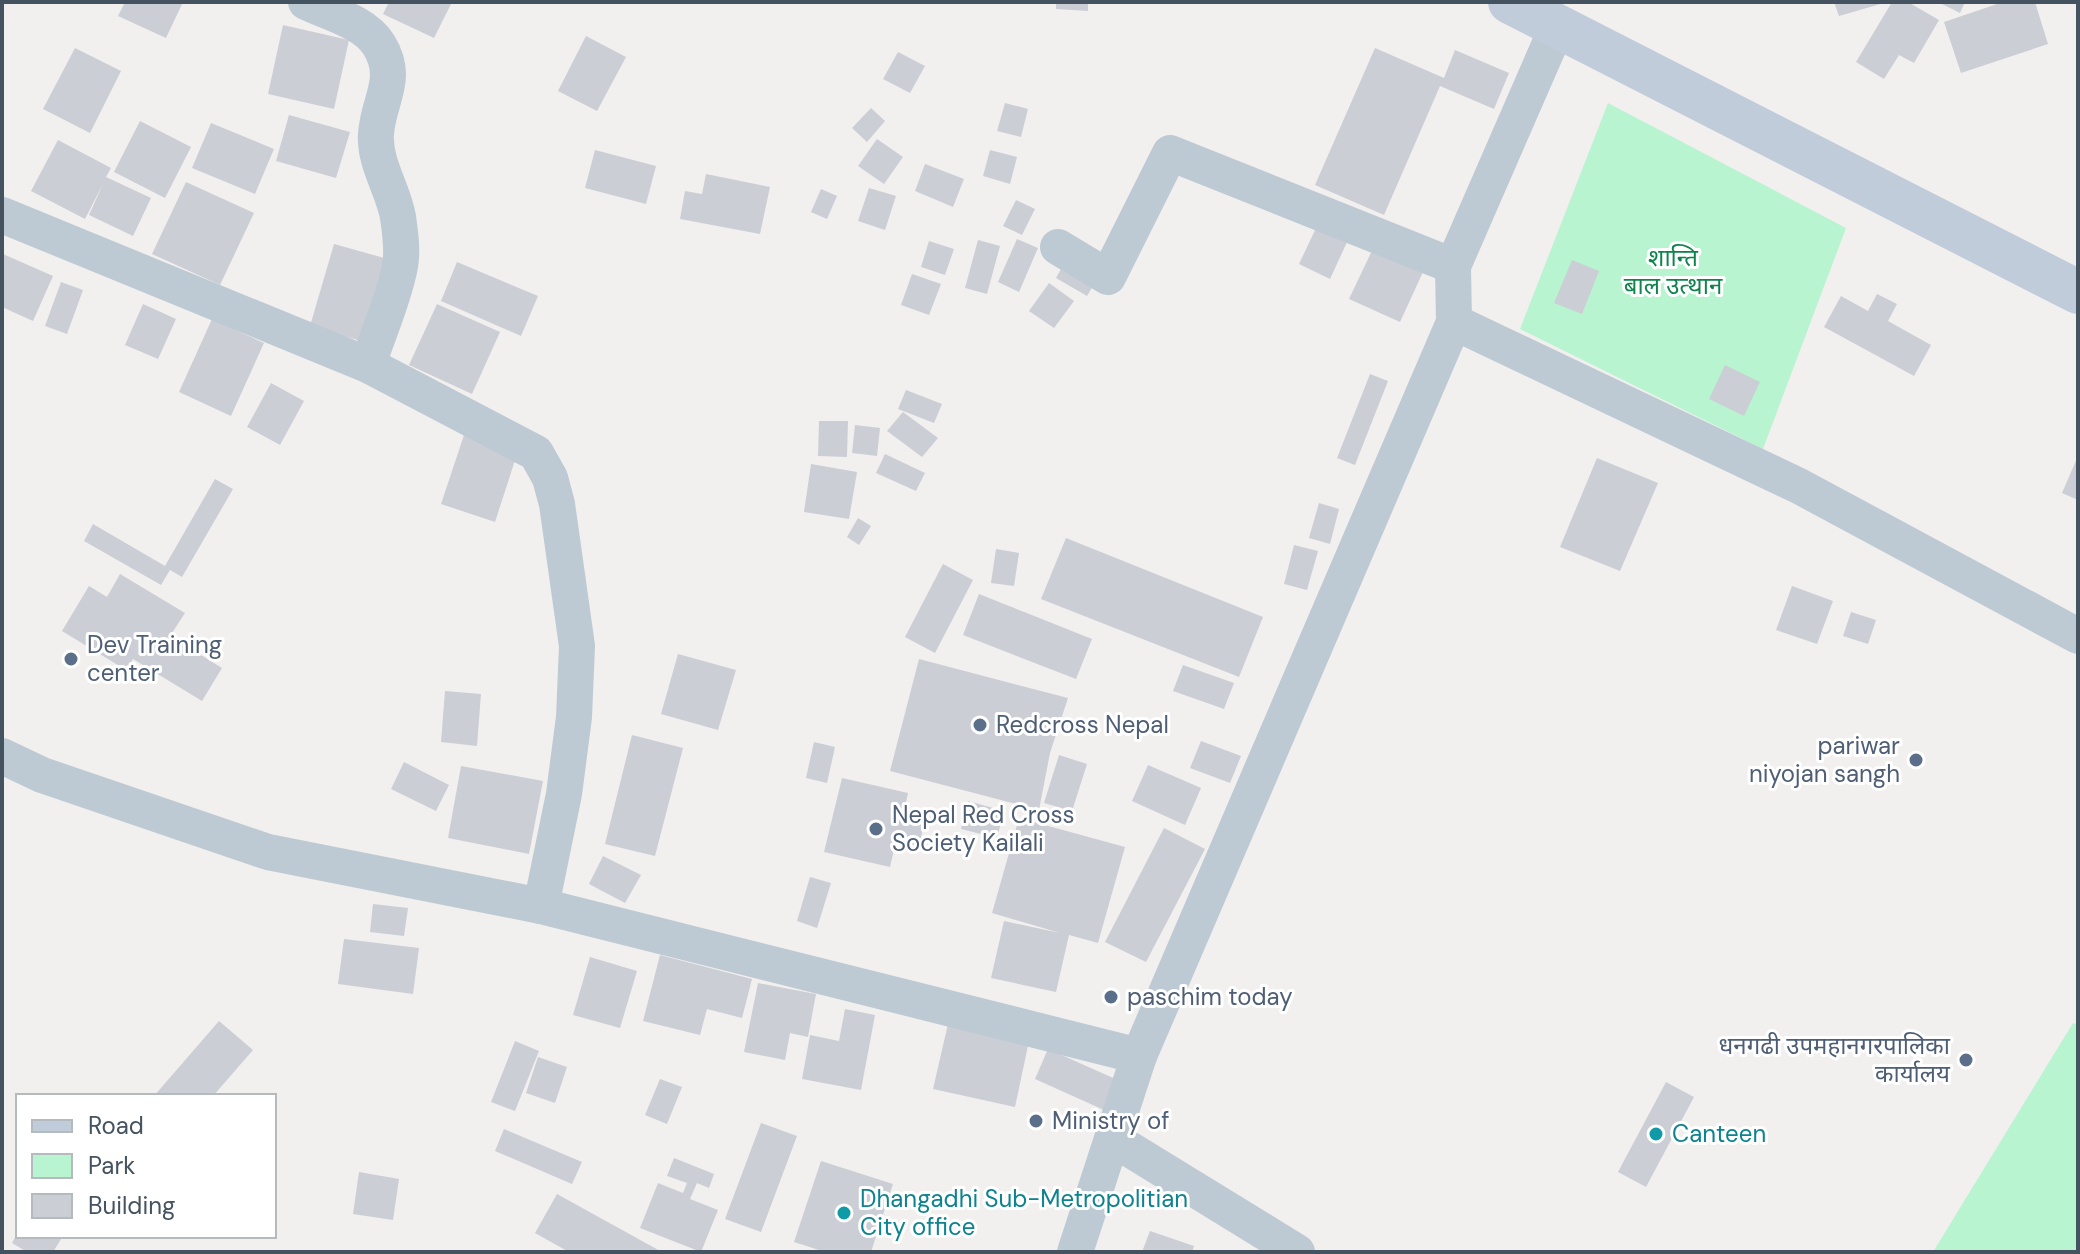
<svg xmlns="http://www.w3.org/2000/svg" width="2080" height="1254" viewBox="0 0 2080 1254" font-family="'DM Sans','Noto Sans Devanagari',sans-serif">
<style>
.green{fill:#b9f4d1}
.building{fill:#cbced5}
.lines{fill:none;stroke-linecap:round;stroke-linejoin:round}
.street{stroke:#becad3;stroke-width:36}
.secondary{stroke:#c0ccda;stroke-width:44}
.service-dot{fill:#5c6f8a;stroke:#fff;stroke-width:3}
.culture-dot{fill:#0f9aa8;stroke:#fff;stroke-width:3}
.labels{text-anchor:middle;stroke-width:6;stroke-linejoin:round;paint-order:stroke}
.park-label{font-size:24px;fill:#0d844b;stroke:#fff}
.service-label{font-size:24px;fill:#4e5e75;stroke:#fff;text-anchor:start}
.culture-label{font-size:24px;fill:#0d838f;stroke:#fff;text-anchor:start}
</style>
<rect width="100%" height="100%" fill="#f2efef"/>
<!-- green -->
<g class="green">
<polygon points="1608,103 1846,228 1763,449 1520,329"/>
<polygon points="2073,1023 2078,1025 2078,1252 1933,1252"/>
</g>
<!-- building -->
<g class="building">
<polygon points="125,2 183,2 166,38 118,16"/>
<polygon points="389,2 452,2 434,38 383,14"/>
<polygon points="1056,2 1088,2 1088,11 1056,9"/>
<polygon points="1834,2 1884,2 1884,3 1839,16"/>
<polygon points="1892,2 1908,2 1939,20 1914,63 1899,55 1884,79 1856,62"/>
<polygon points="1938,2 1965,2 1960,13"/>
<polygon points="2003,2 2035,2 2048,44 1961,73 1944,22"/>
<polygon points="283,25 349,40 334,109 268,94"/>
<polygon points="586,36 626,57 597,111 558,91"/>
<polygon points="75,48 121,71 90,133 43,109"/>
<polygon points="1375,48 1444,78 1455,50 1509,73 1494,109 1440,86 1384,215 1315,185"/>
<polygon points="898,52 925,66 910,93 883,79"/>
<polygon points="1005,103 1028,109 1021,137 997,131"/>
<polygon points="871,108 885,121 867,142 852,128"/>
<polygon points="289,115 350,132 336,178 276,161"/>
<polygon points="140,121 191,147 165,198 114,172"/>
<polygon points="211,123 274,149 255,194 192,168"/>
<polygon points="877,139 903,157 884,184 858,166"/>
<polygon points="58,140 111,168 106,177 151,198 133,236 89,215 103,184 85,219 31,191"/>
<polygon points="595,150 656,166 646,204 585,188"/>
<polygon points="990,150 1017,157 1010,184 983,176"/>
<polygon points="925,164 964,179 953,207 915,191"/>
<polygon points="706,174 770,187 760,234 680,219 685,191 702,194"/>
<polygon points="186,182 254,213 220,285 152,254"/>
<polygon points="869,188 896,196 885,230 858,221"/>
<polygon points="821,189 837,196 827,219 811,212"/>
<polygon points="1016,200 1035,209 1022,235 1003,226"/>
<polygon points="1317,226 1348,240 1330,279 1299,264"/>
<polygon points="1378,238 1428,261 1400,322 1349,299"/>
<polygon points="1017,239 1038,248 1019,292 998,282"/>
<polygon points="978,240 1000,246 987,294 965,288"/>
<polygon points="929,241 954,249 945,275 921,267"/>
<polygon points="334,244 395,261 371,344 310,326"/>
<polygon points="3,254 53,276 33,321 2,307"/>
<polygon points="1068,256 1100,274 1087,296 1056,278"/>
<polygon points="1572,260 1599,271 1582,314 1554,303"/>
<polygon points="457,262 538,296 521,336 441,301"/>
<polygon points="912,274 941,284 929,315 901,305"/>
<polygon points="61,282 83,290 67,334 45,326"/>
<polygon points="1049,283 1074,301 1054,328 1029,311"/>
<polygon points="1877,294 1897,304 1888,321 1931,345 1914,376 1824,327 1841,296 1868,311"/>
<polygon points="143,304 176,319 158,359 125,345"/>
<polygon points="437,304 500,332 472,394 409,365"/>
<polygon points="212,319 264,343 231,416 179,392"/>
<polygon points="1725,365 1760,382 1744,416 1709,399"/>
<polygon points="1370,374 1388,381 1355,465 1337,458"/>
<polygon points="271,383 304,401 280,445 247,427"/>
<polygon points="906,390 942,404 934,423 898,409"/>
<polygon points="903,412 938,438 922,457 887,431"/>
<polygon points="819,421 848,421 847,457 818,456"/>
<polygon points="855,425 880,428 877,456 852,453"/>
<polygon points="464,435 518,451 495,522 441,504"/>
<polygon points="885,454 925,473 916,491 876,473"/>
<polygon points="2078,456 2078,500 2062,493"/>
<polygon points="1597,458 1658,483 1620,571 1560,547"/>
<polygon points="811,464 857,472 849,519 804,512"/>
<polygon points="215,479 233,489 182,577 170,570 161,585 84,541 93,524 165,566"/>
<polygon points="1319,503 1339,509 1330,544 1309,538"/>
<polygon points="858,518 871,526 859,545 847,537"/>
<polygon points="1066,538 1263,617 1239,677 1041,599"/>
<polygon points="1294,545 1318,551 1307,590 1284,584"/>
<polygon points="996,549 1019,553 1014,586 991,583"/>
<polygon points="943,564 973,580 935,653 905,637"/>
<polygon points="120,574 185,613 170,636 222,668 202,701 133,659 126,670 62,631 89,586 107,597"/>
<polygon points="1792,586 1833,601 1817,644 1776,630"/>
<polygon points="979,594 1092,639 1076,679 963,635"/>
<polygon points="1851,612 1876,620 1868,644 1843,636"/>
<polygon points="678,654 736,670 718,730 661,714"/>
<polygon points="919,659 1068,698 1050,753 1039,810 890,771"/>
<polygon points="1183,665 1234,683 1224,709 1173,691"/>
<polygon points="445,691 481,694 477,746 441,742"/>
<polygon points="632,735 683,748 655,856 605,844"/>
<polygon points="1201,741 1241,756 1230,783 1190,768"/>
<polygon points="814,742 835,747 827,783 806,778"/>
<polygon points="1059,755 1087,764 1072,811 1044,803"/>
<polygon points="404,762 449,785 436,811 391,789"/>
<polygon points="1148,765 1201,788 1185,825 1132,801"/>
<polygon points="461,766 543,781 529,854 448,838"/>
<polygon points="842,778 908,793 904,811 926,816 919,846 896,841 890,867 824,852"/>
<polygon points="968,801 1004,811 997,838 961,829"/>
<polygon points="1019,818 1125,847 1098,943 1069,935 1056,992 991,978 1004,921 1060,933 992,913"/>
<polygon points="1164,828 1205,849 1146,962 1105,942"/>
<polygon points="603,856 641,875 625,903 589,884"/>
<polygon points="810,877 831,883 817,928 797,921"/>
<polygon points="373,904 408,908 404,936 370,932"/>
<polygon points="344,939 419,948 413,994 338,984"/>
<polygon points="660,955 752,979 742,1018 707,1009 700,1035 643,1021"/>
<polygon points="590,957 637,971 620,1028 573,1015"/>
<polygon points="758,983 816,994 808,1037 790,1033 785,1060 744,1052"/>
<polygon points="845,1009 875,1015 861,1090 802,1079 810,1035 839,1041"/>
<polygon points="219,1021 253,1050 213,1096 154,1096"/>
<polygon points="948,1024 1029,1041 1015,1107 933,1089"/>
<polygon points="515,1041 539,1051 515,1111 491,1102"/>
<polygon points="1048,1049 1120,1081 1106,1111 1035,1079"/>
<polygon points="538,1057 567,1067 555,1103 526,1093"/>
<polygon points="660,1079 682,1087 667,1124 645,1115"/>
<polygon points="1666,1082 1694,1097 1646,1187 1618,1172"/>
<polygon points="761,1123 797,1136 761,1232 725,1219"/>
<polygon points="504,1129 582,1162 572,1184 495,1151"/>
<polygon points="674,1158 714,1174 709,1188 697,1183 690,1199 718,1210 701,1252 640,1228 658,1183 683,1193 687,1183 667,1176"/>
<polygon points="821,1161 893,1184 871,1252 825,1252 794,1242"/>
<polygon points="359,1172 399,1179 393,1220 353,1214"/>
<polygon points="557,1194 662,1252 569,1252 535,1233"/>
<polygon points="1150,1231 1194,1246 1192,1252 1142,1252"/>
<polygon points="18,1232 18,1236 63,1236 53,1252 27,1252 12,1243"/>
</g>
<g class="lines">
<!-- street -->
<g class="street">
<path d="M 306,2 C 329,13 365,22 379,45 C 400,79 378,100 376,134 C 374,163 393,189 398,217 C 400,232 403,250 400,266 C 394,299 378,333 368,365"/>
<polyline points="2,215 368,365 536,453 550,478 557,504 577,646 574,717 564,794 541,906"/>
<polyline points="1058,247 1108,277 1170,153 1453,266"/>
<polyline points="1454,322 1799,486 2078,636"/>
<polyline points="2,756 42,775 268,852 541,906 1139,1056"/>
<polyline points="1113,1139 1297,1252"/>
<polyline points="1075,1252 1139,1056 1454,322 1453,266 1558,25"/>
</g>
<!-- secondary -->
<polyline class="secondary" points="1510,2 2078,292"/>
</g>
<!-- markers -->
<g class="service-dot">
<circle cx="71" cy="659" r="8"/>
<circle cx="980" cy="725" r="8"/>
<circle cx="1916" cy="760" r="8"/>
<circle cx="876" cy="829" r="8"/>
<circle cx="1111" cy="997" r="8"/>
<circle cx="1966" cy="1060" r="8"/>
<circle cx="1036" cy="1121" r="8"/>
</g>
<g class="culture-dot">
<circle cx="1656" cy="1134" r="8"/>
<circle cx="844" cy="1213" r="8"/>
</g>
<g class="labels">
<!-- park labels -->
<g class="park-label">
<text x="1673" y="266">शान्ति<tspan x="1673" dy="28">बाल उत्थान</tspan></text>
</g>
<!-- service labels -->
<g class="service-label">
<text x="87" y="653">Dev Training<tspan x="87" dy="28">center</tspan></text>
<text x="996" y="733">Redcross Nepal</text>
<text x="1900" y="754" text-anchor="end">pariwar<tspan x="1900" dy="28">niyojan sangh</tspan></text>
<text x="892" y="823">Nepal Red Cross<tspan x="892" dy="28">Society Kailali</tspan></text>
<text x="1127" y="1005">paschim today</text>
<text x="1950" y="1054" text-anchor="end">धनगढी उपमहानगरपालिका<tspan x="1950" dy="28">कार्यालय</tspan></text>
<text x="1052" y="1129">Ministry of</text>
</g>
<!-- culture labels -->
<g class="culture-label">
<text x="1672" y="1142">Canteen</text>
<text x="860" y="1207">Dhangadhi Sub-Metropolitian<tspan x="860" dy="28">City office</tspan></text>
</g>
</g>
<!-- border -->
<rect width="2080" height="1254" fill="none" stroke="#45525f" stroke-width="8"/>
<!-- legend -->
<rect x="16" y="1094" width="260" height="144" fill="#ffffff" stroke="#b5babf" stroke-width="2"/>
<rect x="32" y="1120" width="40" height="12" fill="#c0ccda" stroke="#b5babf" stroke-width="2"/>
<text x="88" y="1134" font-size="24" fill="#45525f">Road</text>
<rect x="32" y="1154" width="40" height="24" fill="#b9f4d1" stroke="#b5babf" stroke-width="2"/>
<text x="88" y="1174" font-size="24" fill="#45525f">Park</text>
<rect x="32" y="1194" width="40" height="24" fill="#cbced5" stroke="#b5babf" stroke-width="2"/>
<text x="88" y="1214" font-size="24" fill="#45525f">Building</text>
</svg>
